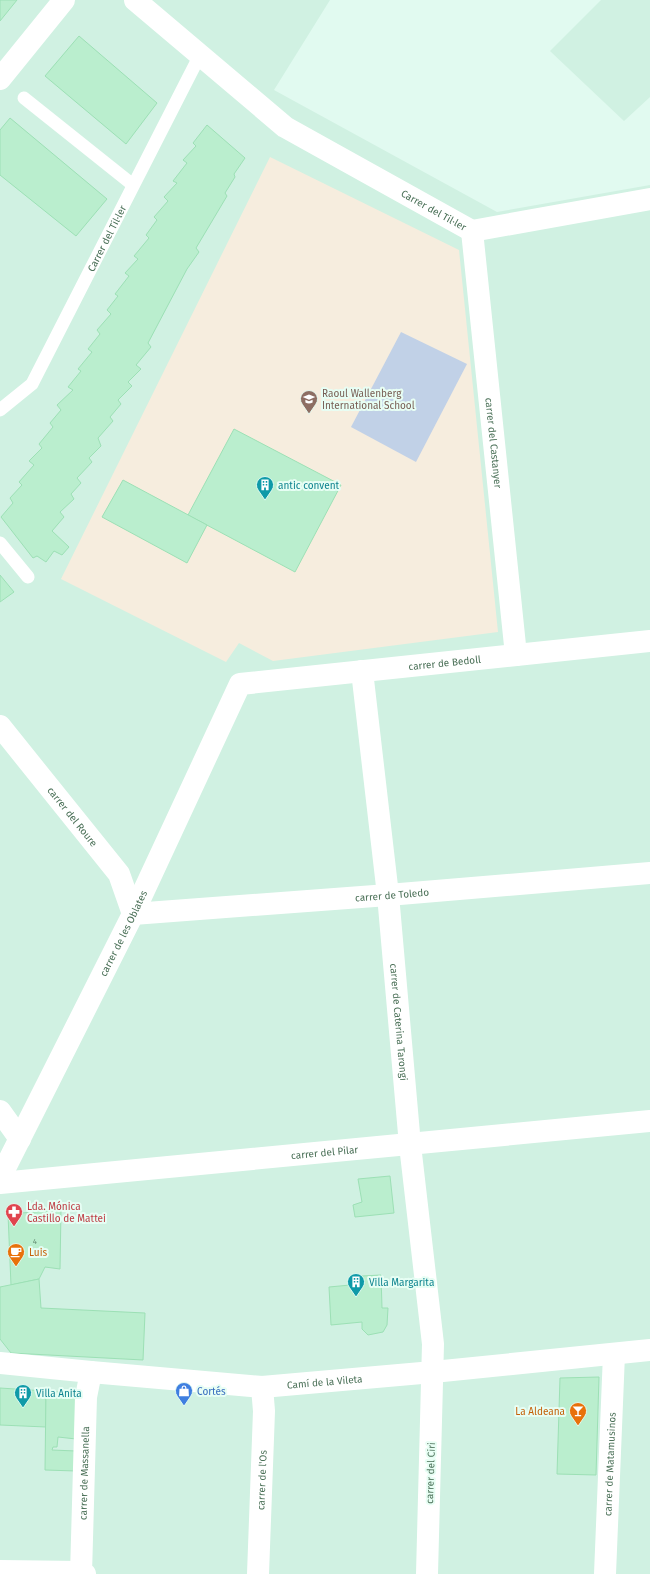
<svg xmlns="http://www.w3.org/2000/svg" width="650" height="1574" viewBox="0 0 650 1574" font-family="'Fira Sans',sans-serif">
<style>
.residential{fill:#d0f1e2}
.education{fill:#f6edde}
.green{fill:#c1d1e7}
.building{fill:#baeece;stroke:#9ce0b5}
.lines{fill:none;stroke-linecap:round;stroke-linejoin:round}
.lane{stroke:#fff;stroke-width:13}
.street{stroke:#fff;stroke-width:22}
.secondary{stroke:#fff;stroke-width:22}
.labels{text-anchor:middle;stroke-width:4;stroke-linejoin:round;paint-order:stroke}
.number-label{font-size:8px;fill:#669075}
.street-label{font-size:10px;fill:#4a7057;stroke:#e7fef4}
.education-label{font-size:10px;fill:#785e54;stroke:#e7fef4;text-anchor:start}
.culture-label{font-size:10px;fill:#0d838f;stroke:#e7fef4;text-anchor:start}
.health-label{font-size:10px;fill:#be3a42;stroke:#e7fef4;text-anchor:start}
.food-label{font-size:10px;fill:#c56008;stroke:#e7fef4;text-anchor:start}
.shop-label{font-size:10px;fill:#366cbe;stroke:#e7fef4;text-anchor:start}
</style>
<rect width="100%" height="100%" fill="#e1faf0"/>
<!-- residential -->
<g class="residential">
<polygon points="0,0 330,0 274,90 497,212 650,185 650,1574 0,1574"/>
<polygon points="601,0 650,0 650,97 624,121 550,51"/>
</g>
<!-- education -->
<polygon class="education" points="270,157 459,250 498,632 273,661 239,643 226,662 61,579"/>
<!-- green -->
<polygon class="green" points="401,332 467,364 416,462 351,427"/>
<!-- building -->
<g class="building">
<polygon points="0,0 17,0 0,21"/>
<polygon points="79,36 157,103 126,144 45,76"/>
<polygon points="10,118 107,199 76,236 0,175 0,130"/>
<polygon points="207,125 245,158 234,174 235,177 225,193 227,196 196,248 199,252 187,269 148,343 151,347 136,365 141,369 128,382 132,386 118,400 121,404 110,417 113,421 98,438 101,446 89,458 92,462 77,478 81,483 71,494 74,499 60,512 64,517 52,531 69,547 62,555 54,551 46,562 37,556 33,558 1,517 13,503 10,498 22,485 19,482 34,465 29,461 42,448 39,444 53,427 50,423 61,410 57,405 73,390 68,387 81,371 78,369 92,352 88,349 100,334 97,330 111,314 107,310 118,296 115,294 129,276 125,273 138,259 134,256 149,238 146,235 157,220 154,217 168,201 164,197 177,183 173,181 187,163 183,160 196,146 193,143"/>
<polygon points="234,429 341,485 295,572 188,515"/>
<polygon points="123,480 207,525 187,563 102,517"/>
<polygon points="0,575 14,592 0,602"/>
<polygon points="390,1176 394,1213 355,1217 353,1205 362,1202 358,1179"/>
<polygon points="61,1210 60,1269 45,1267 39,1279 11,1285 8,1214"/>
<polygon points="381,1275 382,1308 388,1308 387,1325 383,1332 368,1335 362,1329 362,1322 331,1325 329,1287 361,1284 362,1276"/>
<polygon points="39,1279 41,1308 145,1313 143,1360 11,1353 0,1339 0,1287"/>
<polygon points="599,1377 596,1475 557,1474 560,1378"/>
<polygon points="0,1388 46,1391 46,1427 0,1425"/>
<polygon points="46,1391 76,1393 76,1439 58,1437 57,1447 53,1447 52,1450 76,1451 76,1471 45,1470"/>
</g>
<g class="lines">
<!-- lane -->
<g class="lane">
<polyline points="24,98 133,185"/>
<path id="s1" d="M 0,410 L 32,384 L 200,55"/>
<polyline points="0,543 28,577"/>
</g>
<!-- street -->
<g class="street">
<path id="s2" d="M 135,0 L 285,127 L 472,231"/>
<polyline points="0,79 64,0"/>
<path id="s3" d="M 472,231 L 516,655"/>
<polyline points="472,231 650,199"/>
<path id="s4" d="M 362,671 L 388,895 L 410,1145 L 433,1344 L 427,1574"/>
<path id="s5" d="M 0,726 L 119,874 L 133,914 L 388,895 L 650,873"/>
<polyline points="0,1111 20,1139"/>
<path id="s6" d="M 0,1178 L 133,914 L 240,684 L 650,641"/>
<path id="s7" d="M 0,1183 L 650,1121"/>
<polyline points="0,1571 81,1572 85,1574"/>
<path id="s8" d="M 81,1574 L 86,1397 L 91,1372"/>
<path id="s9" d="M 258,1574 L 264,1411 L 262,1387"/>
<path id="s10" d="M 605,1574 L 614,1354"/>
</g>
<!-- secondary -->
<path class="secondary" id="s11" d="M 0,1363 L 91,1372 L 262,1387 L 433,1372 L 650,1350"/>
</g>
<!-- icons -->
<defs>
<symbol id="school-pin" viewBox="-11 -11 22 30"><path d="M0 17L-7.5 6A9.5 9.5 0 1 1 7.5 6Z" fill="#8d6e63" stroke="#e7fef4"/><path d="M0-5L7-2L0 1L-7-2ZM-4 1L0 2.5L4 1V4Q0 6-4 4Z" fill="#fff"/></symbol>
<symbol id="building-pin" viewBox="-11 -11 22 30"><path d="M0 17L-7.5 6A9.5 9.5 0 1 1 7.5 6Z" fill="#0f9aa8" stroke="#e7fef4"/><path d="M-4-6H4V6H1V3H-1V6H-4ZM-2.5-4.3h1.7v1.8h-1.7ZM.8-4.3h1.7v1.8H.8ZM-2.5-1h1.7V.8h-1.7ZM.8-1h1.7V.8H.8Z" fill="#fff"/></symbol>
<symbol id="pharmacy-pin" viewBox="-11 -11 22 30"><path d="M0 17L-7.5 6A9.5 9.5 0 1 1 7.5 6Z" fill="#e0444e" stroke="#e7fef4"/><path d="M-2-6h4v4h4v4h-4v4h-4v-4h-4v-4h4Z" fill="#fff"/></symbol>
<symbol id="cafe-pin" viewBox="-11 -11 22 30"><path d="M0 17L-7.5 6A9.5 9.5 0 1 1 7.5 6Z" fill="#e8710a" stroke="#e7fef4"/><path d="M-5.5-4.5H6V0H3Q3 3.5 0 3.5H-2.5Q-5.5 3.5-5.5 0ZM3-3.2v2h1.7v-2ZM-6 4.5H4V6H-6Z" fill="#fff"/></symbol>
<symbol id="shop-pin" viewBox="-11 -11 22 30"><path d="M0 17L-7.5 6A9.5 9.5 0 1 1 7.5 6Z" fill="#3f7fe0" stroke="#e7fef4"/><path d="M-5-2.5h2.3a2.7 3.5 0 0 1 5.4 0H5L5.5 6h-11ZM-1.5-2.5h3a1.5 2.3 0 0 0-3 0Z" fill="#fff"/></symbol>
<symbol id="bar-pin" viewBox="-11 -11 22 30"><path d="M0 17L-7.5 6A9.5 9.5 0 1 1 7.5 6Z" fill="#e8710a" stroke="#e7fef4"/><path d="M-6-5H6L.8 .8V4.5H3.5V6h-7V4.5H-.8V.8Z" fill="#fff"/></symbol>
</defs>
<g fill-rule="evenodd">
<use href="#school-pin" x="299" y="389" width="20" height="27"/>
<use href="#building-pin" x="255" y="475" width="20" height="27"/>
<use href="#pharmacy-pin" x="4" y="1202" width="20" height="27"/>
<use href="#cafe-pin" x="6" y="1242" width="20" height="27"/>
<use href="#building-pin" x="346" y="1272" width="20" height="27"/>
<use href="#shop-pin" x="174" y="1381" width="20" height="27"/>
<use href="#building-pin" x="13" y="1383" width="20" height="27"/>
<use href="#bar-pin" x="568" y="1401" width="20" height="27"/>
</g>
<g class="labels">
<!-- number labels -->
<g class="number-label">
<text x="35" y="1244">4</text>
</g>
<!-- street labels -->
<g class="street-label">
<text dy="4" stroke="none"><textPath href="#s2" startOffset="367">Carrer del Til·ler</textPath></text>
<text dy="4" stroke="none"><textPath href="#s1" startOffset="205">Carrer del Til·ler</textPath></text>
<text dy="4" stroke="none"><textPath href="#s3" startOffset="213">carrer del Castanyer</textPath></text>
<text dy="4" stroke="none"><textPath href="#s6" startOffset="755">carrer de Bedoll</textPath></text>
<text dy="4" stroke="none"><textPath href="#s5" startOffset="116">carrer del Roure</textPath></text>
<text dy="4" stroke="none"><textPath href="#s5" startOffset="492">carrer de Toledo</textPath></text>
<text dy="4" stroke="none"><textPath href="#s6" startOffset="274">carrer de les Oblates</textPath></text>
<text dy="4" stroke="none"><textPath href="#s4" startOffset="353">carrer de Caterina Tarongi</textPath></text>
<text dy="4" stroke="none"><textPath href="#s7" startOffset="326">carrer del Pilar</textPath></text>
<text dy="4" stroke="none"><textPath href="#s11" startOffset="326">Camí de la Vileta</textPath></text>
<text dy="4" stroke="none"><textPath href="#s10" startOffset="110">carrer de Matamusinos</textPath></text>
<text dy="4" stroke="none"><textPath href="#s8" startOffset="101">carrer de Massanella</textPath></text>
<text transform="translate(430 1473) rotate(-88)" y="4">carrer del Ciri</text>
<text dy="4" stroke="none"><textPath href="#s9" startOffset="94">carrer de l'Os</textPath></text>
</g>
<!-- education labels -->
<g class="education-label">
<text x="322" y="397">Raoul Wallenberg<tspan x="322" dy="12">International School</tspan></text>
</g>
<!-- culture labels -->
<g class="culture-label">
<text x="278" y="489">antic convent</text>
<text x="369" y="1286">Villa Margarita</text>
<text x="36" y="1397">Villa Anita</text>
</g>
<!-- health labels -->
<g class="health-label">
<text x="27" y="1210">Lda. Mónica<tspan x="27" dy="12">Castillo de Mattei</tspan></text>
</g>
<!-- food labels -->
<g class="food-label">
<text x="29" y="1256">Luis</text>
<text x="565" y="1415" text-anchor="end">La Aldeana</text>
</g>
<!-- shop labels -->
<g class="shop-label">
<text x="197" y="1395">Cortés</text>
</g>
</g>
</svg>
